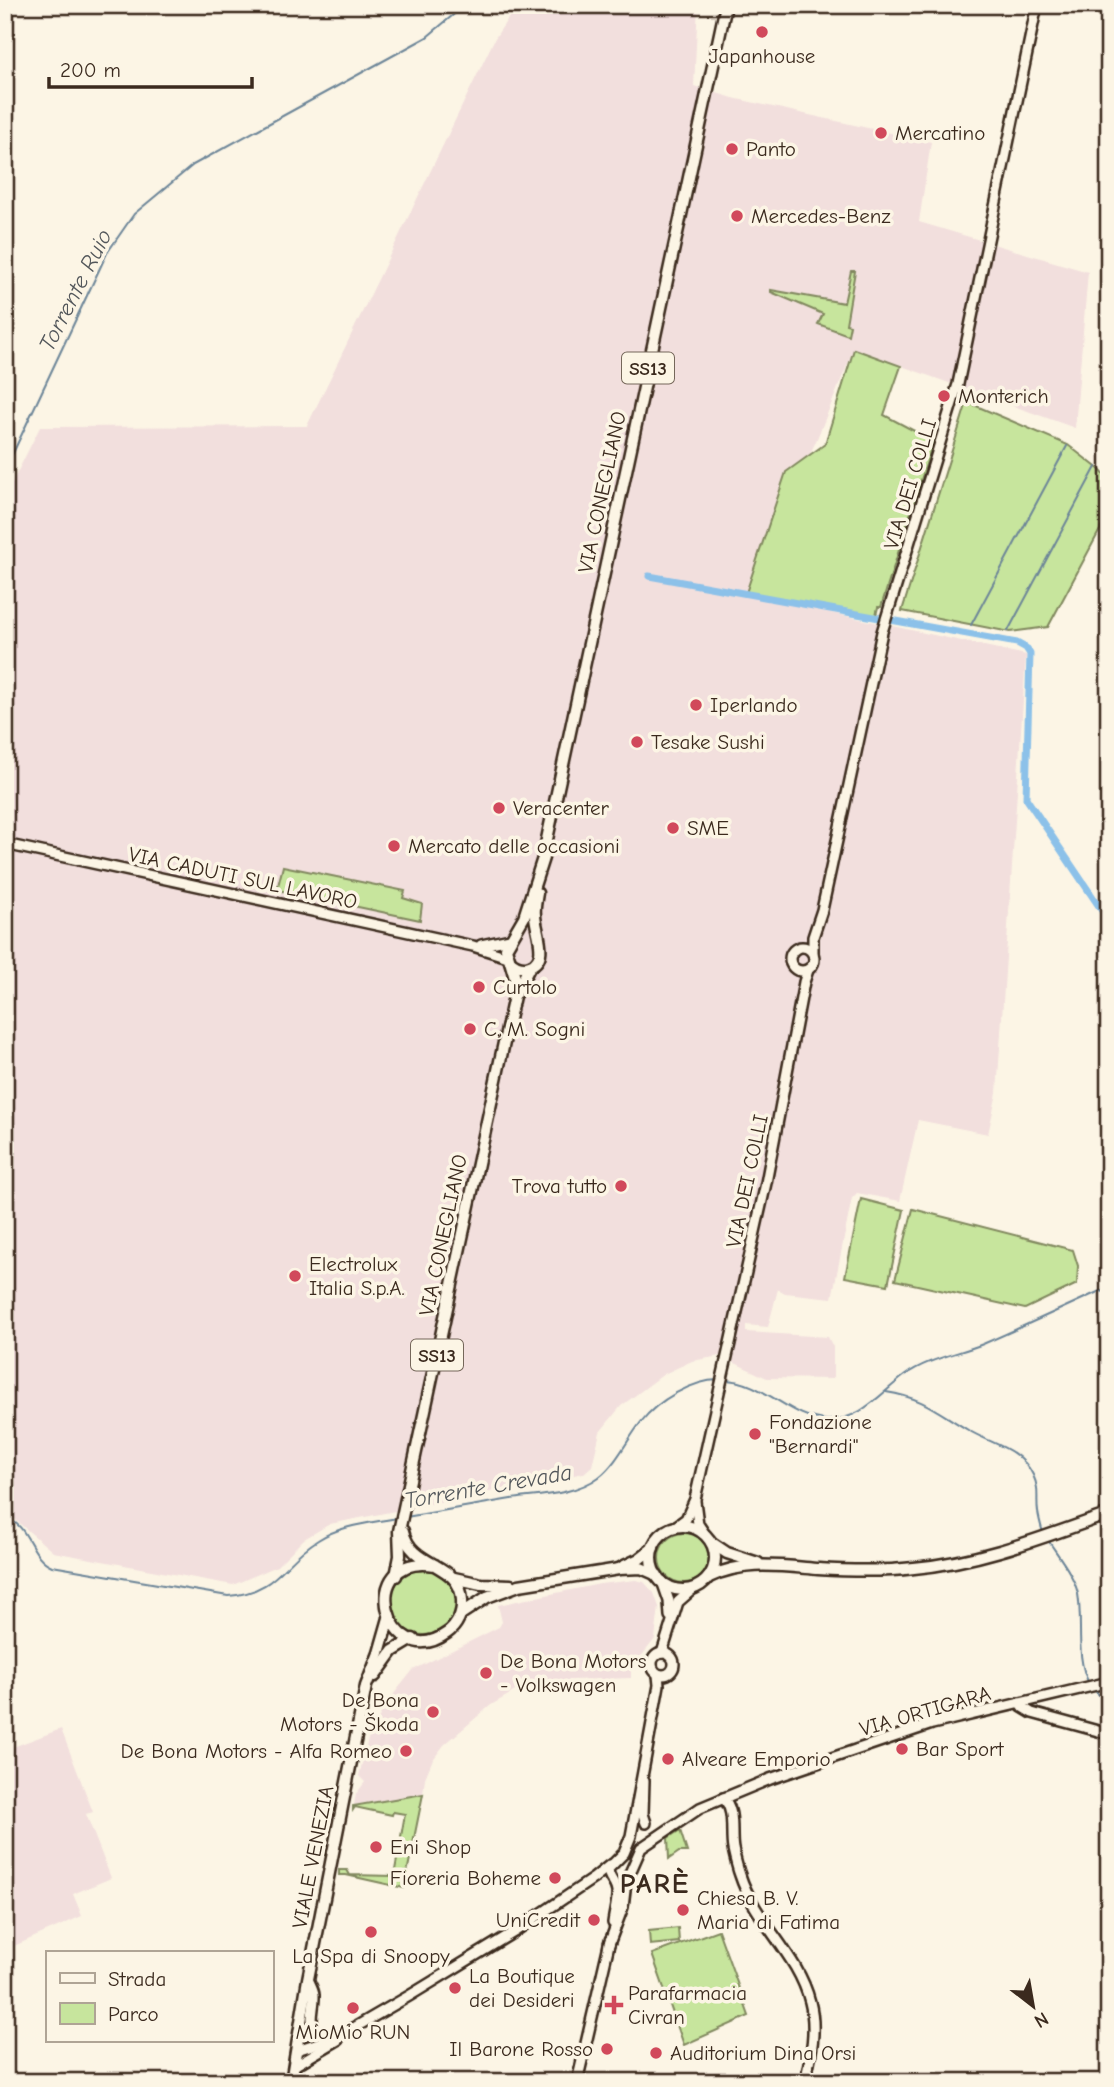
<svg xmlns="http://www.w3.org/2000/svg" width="1114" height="2087" viewBox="0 0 1114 2087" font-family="'Comic Neue',sans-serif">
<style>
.built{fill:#f2dfdd}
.green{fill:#c7e59d;stroke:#81885e;stroke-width:2}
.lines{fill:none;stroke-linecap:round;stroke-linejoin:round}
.stream{stroke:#6c8598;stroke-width:2}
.canal{stroke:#8cc1e9;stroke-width:7}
.secondary-casing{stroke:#3b2a1e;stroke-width:14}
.primary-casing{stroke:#3b2a1e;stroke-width:15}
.secondary{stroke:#fcf5e5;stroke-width:9}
.primary{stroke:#fcf5e5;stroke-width:10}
.poi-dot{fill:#d1495b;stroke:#fcf5e5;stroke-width:2.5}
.labels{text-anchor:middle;stroke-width:7;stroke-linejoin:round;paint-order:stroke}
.shield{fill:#fcf5e5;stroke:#75675a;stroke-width:2}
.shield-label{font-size:19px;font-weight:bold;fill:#3b2a1e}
.poi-label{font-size:21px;fill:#3b2a1e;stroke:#fcf5e5;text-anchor:start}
.street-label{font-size:21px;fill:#3b2a1e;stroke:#fcf5e5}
.water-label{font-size:23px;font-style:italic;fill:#53575b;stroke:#fcf5e5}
.district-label{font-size:28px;font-weight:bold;letter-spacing:2px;fill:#3b2a1e;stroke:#fcf5e5}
</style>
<rect width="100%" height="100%" fill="#fcf5e5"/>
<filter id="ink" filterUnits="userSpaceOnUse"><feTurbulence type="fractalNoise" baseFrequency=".0143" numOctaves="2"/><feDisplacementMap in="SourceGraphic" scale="14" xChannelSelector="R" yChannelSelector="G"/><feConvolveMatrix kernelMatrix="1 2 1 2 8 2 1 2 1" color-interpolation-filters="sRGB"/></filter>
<g filter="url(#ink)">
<!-- built -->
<g class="built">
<polygon points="517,5 698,5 694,86 733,98 931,142 919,222 1088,272 1075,428 854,349 816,441 745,594 1026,655 997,1093 988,1134 918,1120 900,1201 857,1193 852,1198 832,1298 785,1293 778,1289 768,1327 746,1325 746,1332 828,1337 833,1347 833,1379 767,1378 720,1356 692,1361 664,1374 621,1406 600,1432 592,1466 584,1473 330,1524 304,1539 277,1566 233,1585 53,1552 5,1511 5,497 40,427 307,426 495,38"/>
<polygon points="636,1580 644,1582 654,1593 659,1607 655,1639 635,1664 635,1669 631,1670 631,1678 543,1681 517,1690 491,1705 444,1745 432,1761 425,1778 423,1794 354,1805 356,1794 365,1782 359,1776 368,1739 385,1705 413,1670 499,1627 502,1622 498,1605 600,1584"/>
<polygon points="61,1729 93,1812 86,1814 111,1878 73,1894 82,1916 5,1950 5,1750"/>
</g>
<!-- green -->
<g class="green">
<polygon points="851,271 855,271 846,324 850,325 848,335 818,324 823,314 771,292 771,290 844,303"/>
<polygon points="854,349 901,366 884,415 920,434 934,439 881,607 878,607 875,619 746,593 786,472 825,444"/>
<polygon points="967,402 1068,445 1100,470 1109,480 1109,513 1048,627 1010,632 902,611"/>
<polygon points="283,866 405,891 403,898 422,904 420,920 277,890"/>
<polygon points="861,1199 904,1210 888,1285 845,1277"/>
<polygon points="913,1209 1073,1250 1078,1266 1077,1284 1025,1309 895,1280"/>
<circle cx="684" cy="1558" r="25"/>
<circle cx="424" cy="1602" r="33"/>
<polygon points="423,1794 404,1888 346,1875 339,1875 339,1870 347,1870 350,1875 394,1876 405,1814 393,1812 392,1815 355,1807 353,1810 353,1806"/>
<polygon points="680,1830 687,1852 679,1852 669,1859 668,1838"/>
<polygon points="678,1928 679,1942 650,1945 649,1931"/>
<polygon points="718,1930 749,2016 684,2045 652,1954"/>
</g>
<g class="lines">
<!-- stream -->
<g class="stream">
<polyline points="5,470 107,253 134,214 193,165 427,37 465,5"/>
<polyline points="971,625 1067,446"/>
<polyline points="1008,631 1096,467"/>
<path d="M 724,1380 C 763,1380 790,1419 827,1420 C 860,1421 880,1394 904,1376 C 926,1359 958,1354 983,1344 C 1022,1327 1061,1309 1100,1291 L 1109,1293"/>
<path d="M 886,1392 C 924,1398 936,1411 968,1430 C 991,1444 1020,1448 1033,1475 C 1040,1490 1036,1497 1038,1512 C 1039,1519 1041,1526 1043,1533"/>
<path d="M 406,1517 C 441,1511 476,1505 511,1499 C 540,1495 575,1495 599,1477 C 617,1463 627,1440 641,1422 C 657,1401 692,1380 719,1380"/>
<path d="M 5,1518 C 30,1524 29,1557 52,1566 L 228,1596 C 278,1592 282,1562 318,1540 C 341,1525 371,1523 397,1518"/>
<path d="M 1048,1540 C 1059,1557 1074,1575 1078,1594 C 1083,1622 1075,1658 1089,1683"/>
<polyline points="1094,1690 1109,1704"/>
</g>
<!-- canal -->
<polyline class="canal" points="649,576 1017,643 1026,648 1030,654 1026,798 1109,921"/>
<defs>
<g id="secondary">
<polyline points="5,844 473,946 508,957"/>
<polyline points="481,945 510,939"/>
<circle cx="802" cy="959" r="12"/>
<polyline points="813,953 813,937 822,910 882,632 958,384 1037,5"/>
<polyline points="695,1501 698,1524 704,1533"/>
<polyline points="675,1527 686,1519 695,1499 766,1183 804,982 808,970"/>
<polyline points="662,1581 669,1601 670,1616"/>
<circle cx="663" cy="1664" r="11"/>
<polyline points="662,1653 678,1602 694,1588"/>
<polyline points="1019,1703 1022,1707 1032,1713 1109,1734"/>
<polyline points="644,1780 643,1814 646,1823"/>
<path d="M 723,1798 C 736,1810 730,1833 733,1849 C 735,1858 737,1867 740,1875 C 755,1922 798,1954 810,2002 C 817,2029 811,2055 805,2082"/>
<path d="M 613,1923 C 614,1913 618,1901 617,1892 C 616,1882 608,1879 608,1869 L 624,1853 L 631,1836 L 659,1685 L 658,1675"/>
<polyline points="609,1944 623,1907 626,1882 641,1848 700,1808 770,1779 932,1724 1109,1682"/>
<path d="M 308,1979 C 310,1984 314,1990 314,1995 C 315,2013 301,2037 335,2035"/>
<polyline points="297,2050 340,2036 409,1996 514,1932 594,1878 610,1865"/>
<polyline points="294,2066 338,2040"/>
<polyline points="577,2082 610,1940"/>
</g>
<g id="primary">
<path d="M 510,961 C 516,966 522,969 530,966 C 550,958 535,930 535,915 C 534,908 536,900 537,893"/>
<polyline points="516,993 530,966"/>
<circle cx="683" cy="1558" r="32"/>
<path d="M 403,1531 C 411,1569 460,1561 462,1600 C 463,1613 457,1626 447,1633 C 387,1676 353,1552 435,1565"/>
<polyline points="712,1543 727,1553 758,1563"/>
<polyline points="622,1567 639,1559 653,1548"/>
<polyline points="396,1576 400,1556 399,1531 514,996 515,978 506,948 524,917 543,858 726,5"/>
<path d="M 709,1577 C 743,1560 781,1566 818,1569 C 851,1571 882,1572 914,1568 C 981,1562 1046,1536 1109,1514"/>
<polyline points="454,1578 481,1584 511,1585"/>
<polyline points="461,1614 487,1597 519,1585 619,1569 641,1568 657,1575"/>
<polyline points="375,1676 393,1651 413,1639"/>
<polyline points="291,2082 308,1979 366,1686 379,1653 389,1618"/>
</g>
</defs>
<!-- secondary casing -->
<use href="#secondary" class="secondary-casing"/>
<!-- primary casing -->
<use href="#primary" class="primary-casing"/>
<!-- secondary -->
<use href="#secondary" class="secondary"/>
<!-- primary -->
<use href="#primary" class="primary"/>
</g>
</g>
<!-- markers -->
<g class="poi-dot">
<circle cx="762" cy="32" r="7"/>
<circle cx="881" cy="133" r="7"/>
<circle cx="732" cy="149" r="7"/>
<circle cx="737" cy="216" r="7"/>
<circle cx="944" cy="396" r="7"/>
<circle cx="696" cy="705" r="7"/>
<circle cx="637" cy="742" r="7"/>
<circle cx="499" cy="808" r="7"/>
<circle cx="673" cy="828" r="7"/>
<circle cx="394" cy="846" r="7"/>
<circle cx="479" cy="987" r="7"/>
<circle cx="470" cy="1029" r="7"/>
<circle cx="621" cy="1186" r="7"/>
<circle cx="295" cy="1276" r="7"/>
<circle cx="755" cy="1434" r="7"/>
<circle cx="486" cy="1673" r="7"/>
<circle cx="433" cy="1712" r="7"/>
<circle cx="902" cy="1749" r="7"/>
<circle cx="406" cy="1751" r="7"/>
<circle cx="668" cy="1759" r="7"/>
<circle cx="376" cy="1847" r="7"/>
<circle cx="555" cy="1878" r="7"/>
<circle cx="683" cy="1910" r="7"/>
<circle cx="594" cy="1920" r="7"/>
<circle cx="371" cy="1932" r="7"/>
<circle cx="455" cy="1988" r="7"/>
<path d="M610.5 1994.5h7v7h7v7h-7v7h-7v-7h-7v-7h7z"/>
<circle cx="353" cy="2008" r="7"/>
<circle cx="607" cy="2049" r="7"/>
<circle cx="656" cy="2053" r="7"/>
</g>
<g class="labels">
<!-- shield labels -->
<g class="shield">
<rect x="622" y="352.5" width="52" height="31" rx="5"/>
<rect x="411" y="1339.5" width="52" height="31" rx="5"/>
</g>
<g class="shield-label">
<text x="648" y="375">SS13</text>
<text x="437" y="1362">SS13</text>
</g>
<!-- poi labels -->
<g class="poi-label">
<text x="762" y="63" text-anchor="middle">Japanhouse</text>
<text x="895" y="140">Mercatino</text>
<text x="746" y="156">Panto</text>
<text x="751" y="223">Mercedes-Benz</text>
<text x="958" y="403">Monterich</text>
<text x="710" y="712">Iperlando</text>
<text x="651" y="749">Tesake Sushi</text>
<text x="513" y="815">Veracenter</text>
<text x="687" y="835">SME</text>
<text x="408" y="853">Mercato delle occasioni</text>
<text x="493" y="994">Curtolo</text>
<text x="484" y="1036">C. M. Sogni</text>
<text x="607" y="1193" text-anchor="end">Trova tutto</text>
<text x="309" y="1271">Electrolux<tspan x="309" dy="24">Italia S.p.A.</tspan></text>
<text x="769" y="1429">Fondazione<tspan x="769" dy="24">"Bernardi"</tspan></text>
<text x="500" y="1668">De Bona Motors<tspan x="500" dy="24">- Volkswagen</tspan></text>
<text x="419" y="1707" text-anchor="end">De Bona<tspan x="419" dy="24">Motors - Škoda</tspan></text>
<text x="916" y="1756">Bar Sport</text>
<text x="392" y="1758" text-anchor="end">De Bona Motors - Alfa Romeo</text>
<text x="682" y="1766">Alveare Emporio</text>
<text x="390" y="1854">Eni Shop</text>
<text x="541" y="1885" text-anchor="end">Fioreria Boheme</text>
<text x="697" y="1905">Chiesa B. V.<tspan x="697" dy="24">Maria di Fatima</tspan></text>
<text x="580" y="1927" text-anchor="end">UniCredit</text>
<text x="371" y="1963" text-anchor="middle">La Spa di Snoopy</text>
<text x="469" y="1983">La Boutique<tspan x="469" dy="24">dei Desideri</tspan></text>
<text x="628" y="2000">Parafarmacia<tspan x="628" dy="24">Civran</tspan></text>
<text x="353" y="2039" text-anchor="middle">MioMio RUN</text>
<text x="593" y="2056" text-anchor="end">Il Barone Rosso</text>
<text x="670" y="2060">Auditorium Dina Orsi</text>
</g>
<!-- street labels -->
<g class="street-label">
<text transform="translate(910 484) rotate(-73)" y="7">VIA DEI COLLI</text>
<text transform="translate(602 492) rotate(-78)" y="7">VIA CONEGLIANO</text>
<text transform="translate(243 878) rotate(12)" y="7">VIA CADUTI SUL LAVORO</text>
<text transform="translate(747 1181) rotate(-78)" y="7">VIA DEI COLLI</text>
<text transform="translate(443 1235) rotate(-78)" y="7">VIA CONEGLIANO</text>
<text transform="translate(925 1711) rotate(-16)" y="7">VIA ORTIGARA</text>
<text transform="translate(313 1857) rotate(-79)" y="7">VIALE VENEZIA</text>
</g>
<!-- water labels -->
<g class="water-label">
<text transform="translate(75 290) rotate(-63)" y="8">Torrente Ruio</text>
<text transform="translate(488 1486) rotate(-10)" y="8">Torrente Crevada</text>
</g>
<!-- district labels -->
<g class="district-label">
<text x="655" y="1893">PARÈ</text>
</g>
</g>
<!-- margin -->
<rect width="1114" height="2087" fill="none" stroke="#fcf5e5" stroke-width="28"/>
<rect x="14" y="14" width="1086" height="2059" fill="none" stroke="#3b2a1e" stroke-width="2.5" filter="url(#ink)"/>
<!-- legend -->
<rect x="46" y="1951" width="228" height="91" fill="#fcf5e5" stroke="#afa495" stroke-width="2"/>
<rect x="60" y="1973" width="35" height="10" fill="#fcf5e5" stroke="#afa495" stroke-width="2"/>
<text x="108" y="1986" font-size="21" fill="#3b2a1e">Strada</text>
<rect x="60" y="2003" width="35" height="21" fill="#c7e59d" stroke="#afa495" stroke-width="2"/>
<text x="108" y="2021" font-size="21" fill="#3b2a1e">Parco</text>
<!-- north arrow -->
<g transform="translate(1033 2006) rotate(149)" stroke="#fcf5e5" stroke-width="5" paint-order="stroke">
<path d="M0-5L12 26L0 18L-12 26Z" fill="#3b2a1e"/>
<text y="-10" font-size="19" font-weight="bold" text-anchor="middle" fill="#3b2a1e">N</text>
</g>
<!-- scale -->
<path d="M49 77v10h203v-10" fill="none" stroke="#3b2a1e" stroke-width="3.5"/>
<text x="60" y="77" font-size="21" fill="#3b2a1e" stroke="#fcf5e5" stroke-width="5" paint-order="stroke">200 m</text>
</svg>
